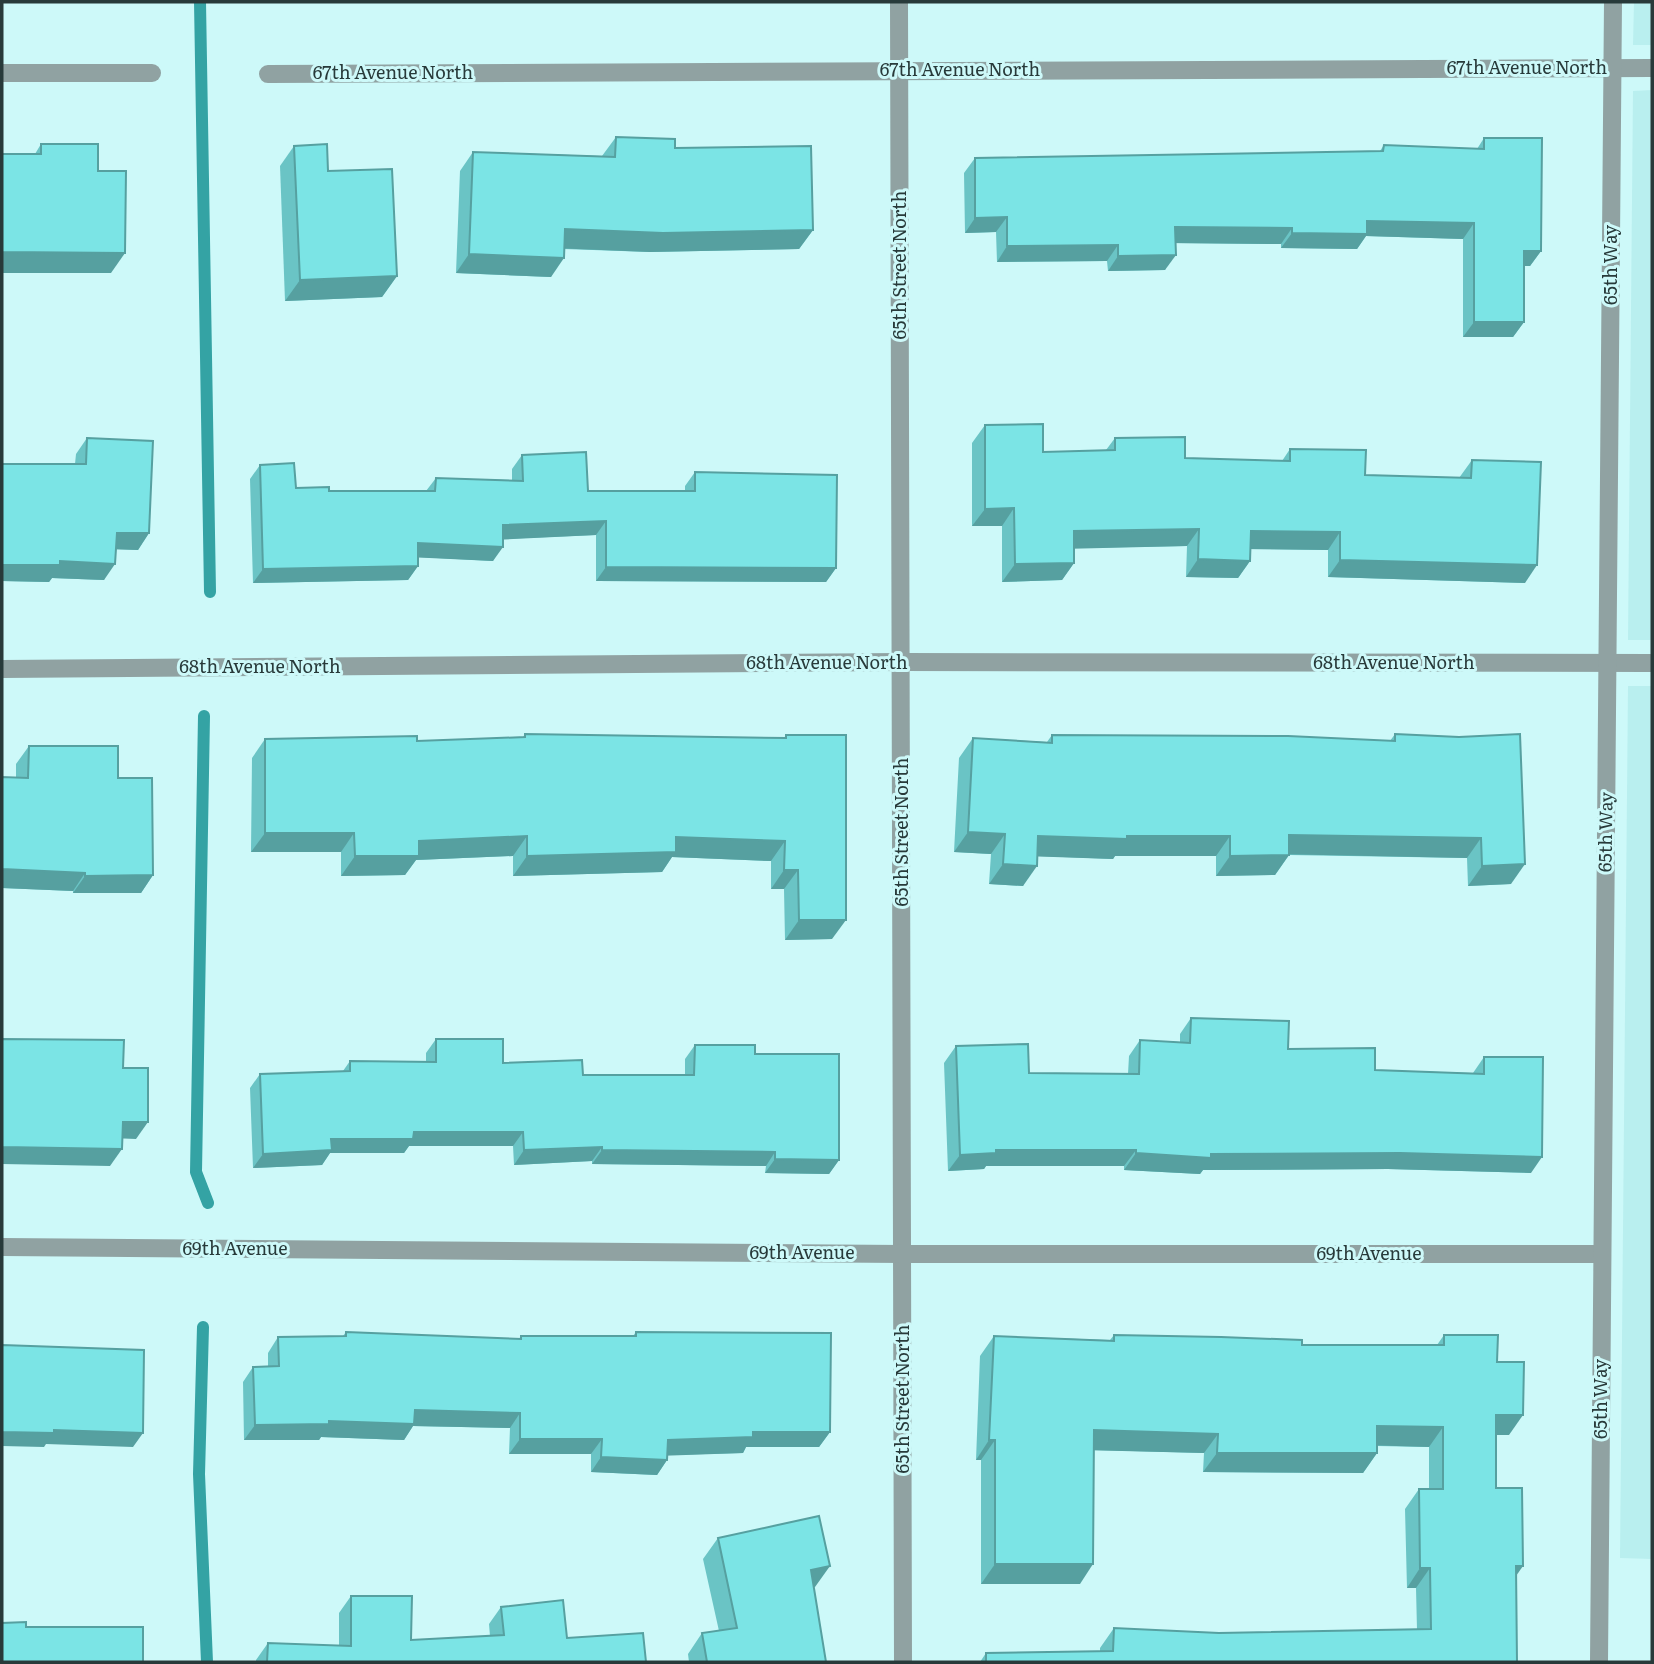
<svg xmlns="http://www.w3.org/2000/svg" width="1654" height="1664" viewBox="0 0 1654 1664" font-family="Literata,serif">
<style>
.built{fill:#b9efef}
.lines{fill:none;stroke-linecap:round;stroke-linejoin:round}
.stream{stroke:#34a3a4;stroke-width:12}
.minor{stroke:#90a2a2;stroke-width:18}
.wall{fill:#6ac4c5}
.shaded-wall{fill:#56a0a0}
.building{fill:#7be4e5;stroke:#56a0a0;stroke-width:2}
.labels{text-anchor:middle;stroke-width:6;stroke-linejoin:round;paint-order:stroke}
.street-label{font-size:18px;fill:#283a3a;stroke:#cdf9f9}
</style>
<rect width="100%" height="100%" fill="#cdf9f9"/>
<!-- built -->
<g class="built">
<polygon points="1634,2 1652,2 1652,45 1633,45"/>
<polygon points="1652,90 1652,640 1628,640 1633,91"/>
<polygon points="1628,686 1652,686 1652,1559 1620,1558"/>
</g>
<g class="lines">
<!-- stream -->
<g class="stream">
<polyline points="200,2 210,592"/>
<polyline points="204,716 196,1172 208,1203"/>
<polyline points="203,1327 199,1474 207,1662"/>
</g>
<!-- minor -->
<g class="minor">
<polyline points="899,2 903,1662"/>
<polyline points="2,73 152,73"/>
<polyline points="268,74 1652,68"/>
<polyline points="2,669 901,662 1652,663"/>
<polyline points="2,1247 903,1254 1602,1254"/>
<polyline points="1599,1662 1613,2"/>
</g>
</g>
<!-- wall -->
<g class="wall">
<polygon points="616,137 675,148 813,230 799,249 650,252 564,249 551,277 456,273 460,171 473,152 602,156"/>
<polygon points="1484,138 1541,251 1530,266 1524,266 1524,322 1513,337 1463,337 1463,239 1366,236 1357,249 1281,248 1281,244 1176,243 1165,270 1108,271 1107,261 997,262 996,232 965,233 964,173 975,158 1380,151 1384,145 1477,149"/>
<polygon points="41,144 98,171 111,273 2,273 2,154 35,154"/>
<polygon points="294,146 328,171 397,276 382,297 285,301 280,166"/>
<polygon points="985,425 1043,452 1106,450 1115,438 1185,458 1282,461 1290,449 1365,475 1459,478 1472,460 1525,583 1328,577 1328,550 1250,549 1250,561 1238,578 1186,577 1187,546 1074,548 1074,563 1062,580 1002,582 1002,526 972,526 972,443"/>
<polygon points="87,438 149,533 138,550 116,549 104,580 52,578 49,582 2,581 2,464 75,464 76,454"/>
<polygon points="522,455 588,491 685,491 685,486 695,472 836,568 826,582 596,581 596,535 503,539 493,561 418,557 418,566 408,580 253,583 250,479 260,465 296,488 329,491 426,491 436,478 512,480 512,469"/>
<polygon points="525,734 784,738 786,735 832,939 785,940 784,889 771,889 771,861 672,857 662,872 513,876 513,856 416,860 405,875 341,876 341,852 251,852 252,758 265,739 417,741 523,737"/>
<polygon points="1395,734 1459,737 1511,884 1468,886 1467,858 1289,855 1275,875 1216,876 1216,856 1115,856 1113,859 1038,856 1023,886 989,884 991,854 954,852 959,758 973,738 1047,742 1052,735 1390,741"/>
<polygon points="29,746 118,778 153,875 141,893 73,893 73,891 2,888 2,777 16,777 16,764"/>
<polygon points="1191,1018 1288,1049 1375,1070 1473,1073 1484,1057 1531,1173 1388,1169 1203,1170 1200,1174 1124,1170 1124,1166 986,1166 984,1169 948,1171 944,1063 956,1046 1029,1073 1128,1074 1129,1056 1140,1040 1180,1042 1180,1034"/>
<polygon points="436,1039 503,1063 583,1075 685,1075 685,1059 695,1045 755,1054 839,1160 829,1174 765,1173 766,1166 592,1164 592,1161 514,1165 513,1146 409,1146 404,1153 330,1153 322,1165 253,1168 250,1088 260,1074 343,1071 350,1061 426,1062 426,1053"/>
<polygon points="346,1332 519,1339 521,1336 633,1336 636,1332 830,1432 819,1447 746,1447 743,1453 668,1455 667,1460 657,1475 591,1472 591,1454 509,1454 510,1428 413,1426 404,1440 321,1437 319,1440 244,1440 243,1382 253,1367 268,1367 268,1353 278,1337 343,1336"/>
<polygon points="1114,1335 1302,1345 1437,1345 1444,1335 1497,1362 1509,1435 1496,1435 1496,1488 1516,1577 1517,1662 980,1662 986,1653 1100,1651 1100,1648 1114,1628 1219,1633 1417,1630 1416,1588 1407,1588 1405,1509 1419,1489 1429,1489 1429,1447 1377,1446 1377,1453 1363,1473 1203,1472 1204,1453 1094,1450 1080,1584 981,1584 981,1460 976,1460 980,1356 994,1336 1110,1340"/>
<polygon points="718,1538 815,1587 814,1587 826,1662 689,1662 688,1654 702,1633 719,1631 703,1559"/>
<polygon points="351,1596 411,1640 490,1636 489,1624 501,1607 567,1638 646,1662 256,1662 256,1660 268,1643 339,1646 339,1613"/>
<polygon points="1652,1630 1652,1662 1651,1662 1652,1631"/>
</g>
<!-- shaded-wall -->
<g class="shaded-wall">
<polygon points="1007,217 996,232 965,233 975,218"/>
<polygon points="1367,221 1474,223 1463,239 1366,236 1357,249 1281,248 1292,233"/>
<polygon points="1175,227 1292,228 1281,244 1165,243"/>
<polygon points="565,229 813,230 799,249 650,252 552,248"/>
<polygon points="1118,245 1107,261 997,262 1007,246"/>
<polygon points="1524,251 1541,251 1530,266 1513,266"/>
<polygon points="2,252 125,253 111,273 2,273"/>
<polygon points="469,254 564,258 551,277 456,273"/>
<polygon points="1176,255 1165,270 1108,271 1118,256"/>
<polygon points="397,276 382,297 285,301 300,280"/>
<polygon points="1474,322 1524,322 1513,337 1463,337"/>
<polygon points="1014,508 1002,526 972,526 985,509"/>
<polygon points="606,521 596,535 494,540 503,525"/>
<polygon points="1199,529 1187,546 1061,549 1074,531"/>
<polygon points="1251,531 1340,532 1328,550 1239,549"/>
<polygon points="117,533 149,533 138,550 105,549"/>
<polygon points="418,543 503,547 493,561 408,557"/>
<polygon points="1198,559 1250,561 1238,578 1186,577"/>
<polygon points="1340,560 1537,565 1525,583 1328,577"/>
<polygon points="60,561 115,564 104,580 52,578 49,582 2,581 2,565"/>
<polygon points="1074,563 1062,580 1002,582 1015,564"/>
<polygon points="418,566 408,580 253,583 263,569"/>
<polygon points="606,567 836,568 826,582 596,581"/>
<polygon points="968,832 1005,834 991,854 954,852"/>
<polygon points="265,833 354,833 341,852 251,852"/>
<polygon points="1289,835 1481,838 1467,858 1275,854"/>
<polygon points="527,836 513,856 416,860 405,875 341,876 355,856 419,841"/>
<polygon points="1038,836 1230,836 1216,856 1115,856 1113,859 1024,856"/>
<polygon points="676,837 785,841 771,861 672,857 662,872 513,876 527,856"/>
<polygon points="1289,855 1275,875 1216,876 1230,856"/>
<polygon points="1003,864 1037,866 1023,886 989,884"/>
<polygon points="1525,864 1511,884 1468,886 1482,866"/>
<polygon points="2,869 85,873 73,891 2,888"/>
<polygon points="784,870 798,870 784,889 771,889"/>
<polygon points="153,875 141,893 73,893 85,876"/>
<polygon points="799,920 846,920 832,939 785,940"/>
<polygon points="123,1122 148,1122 136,1139 111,1138"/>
<polygon points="414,1132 523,1132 513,1146 409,1146 404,1153 330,1153 322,1165 253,1168 263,1154 331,1139"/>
<polygon points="2,1147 122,1149 110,1166 2,1164"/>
<polygon points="602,1147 592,1161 514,1165 524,1150"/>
<polygon points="602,1150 775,1152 766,1166 592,1164"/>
<polygon points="996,1150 1136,1150 1124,1166 986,1166 984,1169 948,1171 960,1155"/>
<polygon points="1136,1153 1400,1153 1542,1157 1531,1173 1388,1169 1203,1170 1200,1174 1124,1170"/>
<polygon points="775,1159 839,1160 829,1174 765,1173"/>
<polygon points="415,1410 520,1413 510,1428 413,1426 404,1440 321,1437 319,1440 244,1440 255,1425 329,1421"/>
<polygon points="1496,1415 1523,1415 1509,1435 1483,1435"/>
<polygon points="1377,1426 1443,1427 1429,1447 1364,1445"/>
<polygon points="54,1430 143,1433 133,1447 46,1444 44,1447 2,1446 2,1432"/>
<polygon points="1094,1430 1218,1434 1204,1453 1081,1450"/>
<polygon points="753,1432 830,1432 819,1447 746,1447 743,1453 657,1456 668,1440"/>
<polygon points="520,1439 602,1439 591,1454 509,1454"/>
<polygon points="989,1440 995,1440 981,1460 976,1460"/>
<polygon points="1217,1453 1377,1453 1363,1473 1203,1472"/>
<polygon points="601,1457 667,1460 657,1475 591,1472"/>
<polygon points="995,1564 1093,1564 1080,1584 981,1584"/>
<polygon points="830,1566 815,1587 796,1591 811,1570"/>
<polygon points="1516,1566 1523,1566 1509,1586"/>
<polygon points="1420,1568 1430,1568 1416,1588 1407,1588"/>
</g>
<!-- building -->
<g class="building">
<polygon points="616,137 675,139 675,148 811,146 813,230 663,233 565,229 564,258 469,254 473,152 615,157"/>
<polygon points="1484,138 1542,138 1541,251 1524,251 1524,322 1474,322 1474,223 1367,221 1367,234 1292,233 1292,228 1175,227 1176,255 1118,256 1118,245 1007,246 1007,217 975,218 975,158 1383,151 1384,145 1484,149"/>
<polygon points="41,144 98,144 98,171 126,171 125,253 2,252 2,154 41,154"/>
<polygon points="327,144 328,171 392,169 397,276 300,280 294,146"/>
<polygon points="1043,424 1043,452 1115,450 1115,438 1185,437 1185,458 1290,461 1290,449 1366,450 1365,475 1471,478 1472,460 1541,462 1537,565 1340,560 1340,532 1251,531 1250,561 1198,559 1199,529 1074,531 1074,563 1015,564 1014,508 985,509 985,425"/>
<polygon points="87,438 153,441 149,533 117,533 115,564 60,561 60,565 2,565 2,464 86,464"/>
<polygon points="586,452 588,491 695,491 695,472 837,475 836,568 606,567 606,521 503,525 503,547 418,543 418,566 263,569 260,465 294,463 296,488 329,487 329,491 435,491 436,478 523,481 522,455"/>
<polygon points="525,734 786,738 786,735 846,735 846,920 799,920 798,870 784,870 785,841 676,837 676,852 527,856 527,836 419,841 419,856 355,856 354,833 265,833 265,739 417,736 417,741 525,737"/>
<polygon points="1395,734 1459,737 1520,734 1525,864 1482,866 1481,838 1289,835 1289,855 1230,856 1230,836 1127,836 1127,839 1038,836 1037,866 1003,864 1005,834 968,832 973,738 1052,743 1052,735 1288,736 1395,741"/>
<polygon points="29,746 118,746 118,778 152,778 153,875 85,876 85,873 2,869 2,777 28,778"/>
<polygon points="1191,1018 1289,1021 1288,1049 1375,1048 1375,1070 1484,1074 1484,1057 1543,1057 1542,1157 1400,1153 1211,1154 1211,1158 1136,1153 1136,1150 996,1150 996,1153 960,1155 956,1046 1028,1044 1029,1073 1139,1074 1140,1040 1190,1043"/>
<polygon points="2,1039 124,1040 123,1068 148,1068 148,1122 123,1122 122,1149 2,1147"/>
<polygon points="436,1039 503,1039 503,1063 582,1060 583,1075 694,1075 695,1045 755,1045 755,1054 839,1054 839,1160 775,1159 775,1152 602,1150 602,1147 524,1150 523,1132 414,1132 413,1139 331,1139 332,1150 263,1154 260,1074 350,1071 350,1061 436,1062"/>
<polygon points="346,1332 521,1339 521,1336 636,1336 636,1332 831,1333 830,1432 753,1432 753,1437 668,1440 667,1460 601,1457 602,1439 520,1439 520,1413 415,1410 414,1424 329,1421 329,1424 255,1425 253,1367 279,1366 278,1337 346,1336"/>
<polygon points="1114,1335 1221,1337 1302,1340 1302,1345 1444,1345 1444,1335 1498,1335 1497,1362 1524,1362 1523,1415 1496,1415 1496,1488 1522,1488 1523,1566 1516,1566 1517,1662 986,1662 986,1653 1113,1651 1114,1628 1219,1633 1431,1629 1430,1568 1420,1568 1419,1489 1443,1489 1443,1427 1377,1426 1377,1453 1217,1453 1218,1434 1094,1430 1093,1564 995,1564 995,1440 989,1440 994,1336 1114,1341"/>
<polygon points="2,1345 144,1350 143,1433 54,1430 54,1433 2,1432"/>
<polygon points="819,1516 830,1566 811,1570 826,1662 707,1662 702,1633 737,1628 718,1538"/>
<polygon points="351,1596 412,1596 411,1640 504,1635 501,1607 563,1600 567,1638 643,1633 646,1662 267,1662 268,1643 351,1646"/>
<polygon points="26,1622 26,1627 143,1627 143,1662 2,1662 2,1623"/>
</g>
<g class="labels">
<!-- street labels -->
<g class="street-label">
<text x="1527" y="74">67th Avenue North</text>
<text x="960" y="76">67th Avenue North</text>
<text x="393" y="79">67th Avenue North</text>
<text transform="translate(900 265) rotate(-90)" y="6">65th Street North</text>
<text transform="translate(1611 265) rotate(-90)" y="6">65th Way</text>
<text x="827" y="669">68th Avenue North</text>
<text x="1394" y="669">68th Avenue North</text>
<text x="260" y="673">68th Avenue North</text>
<text transform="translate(902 832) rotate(-90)" y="6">65th Street North</text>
<text transform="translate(1606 832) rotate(-89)" y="6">65th Way</text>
<text x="235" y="1255">69th Avenue</text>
<text x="802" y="1259">69th Avenue</text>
<text x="1369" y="1260">69th Avenue</text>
<text transform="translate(903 1399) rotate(-90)" y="6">65th Street North</text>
<text transform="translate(1601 1399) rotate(-90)" y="6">65th Way</text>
</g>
</g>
<!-- border -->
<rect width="1654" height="1664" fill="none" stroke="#283a3a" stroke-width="7"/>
</svg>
